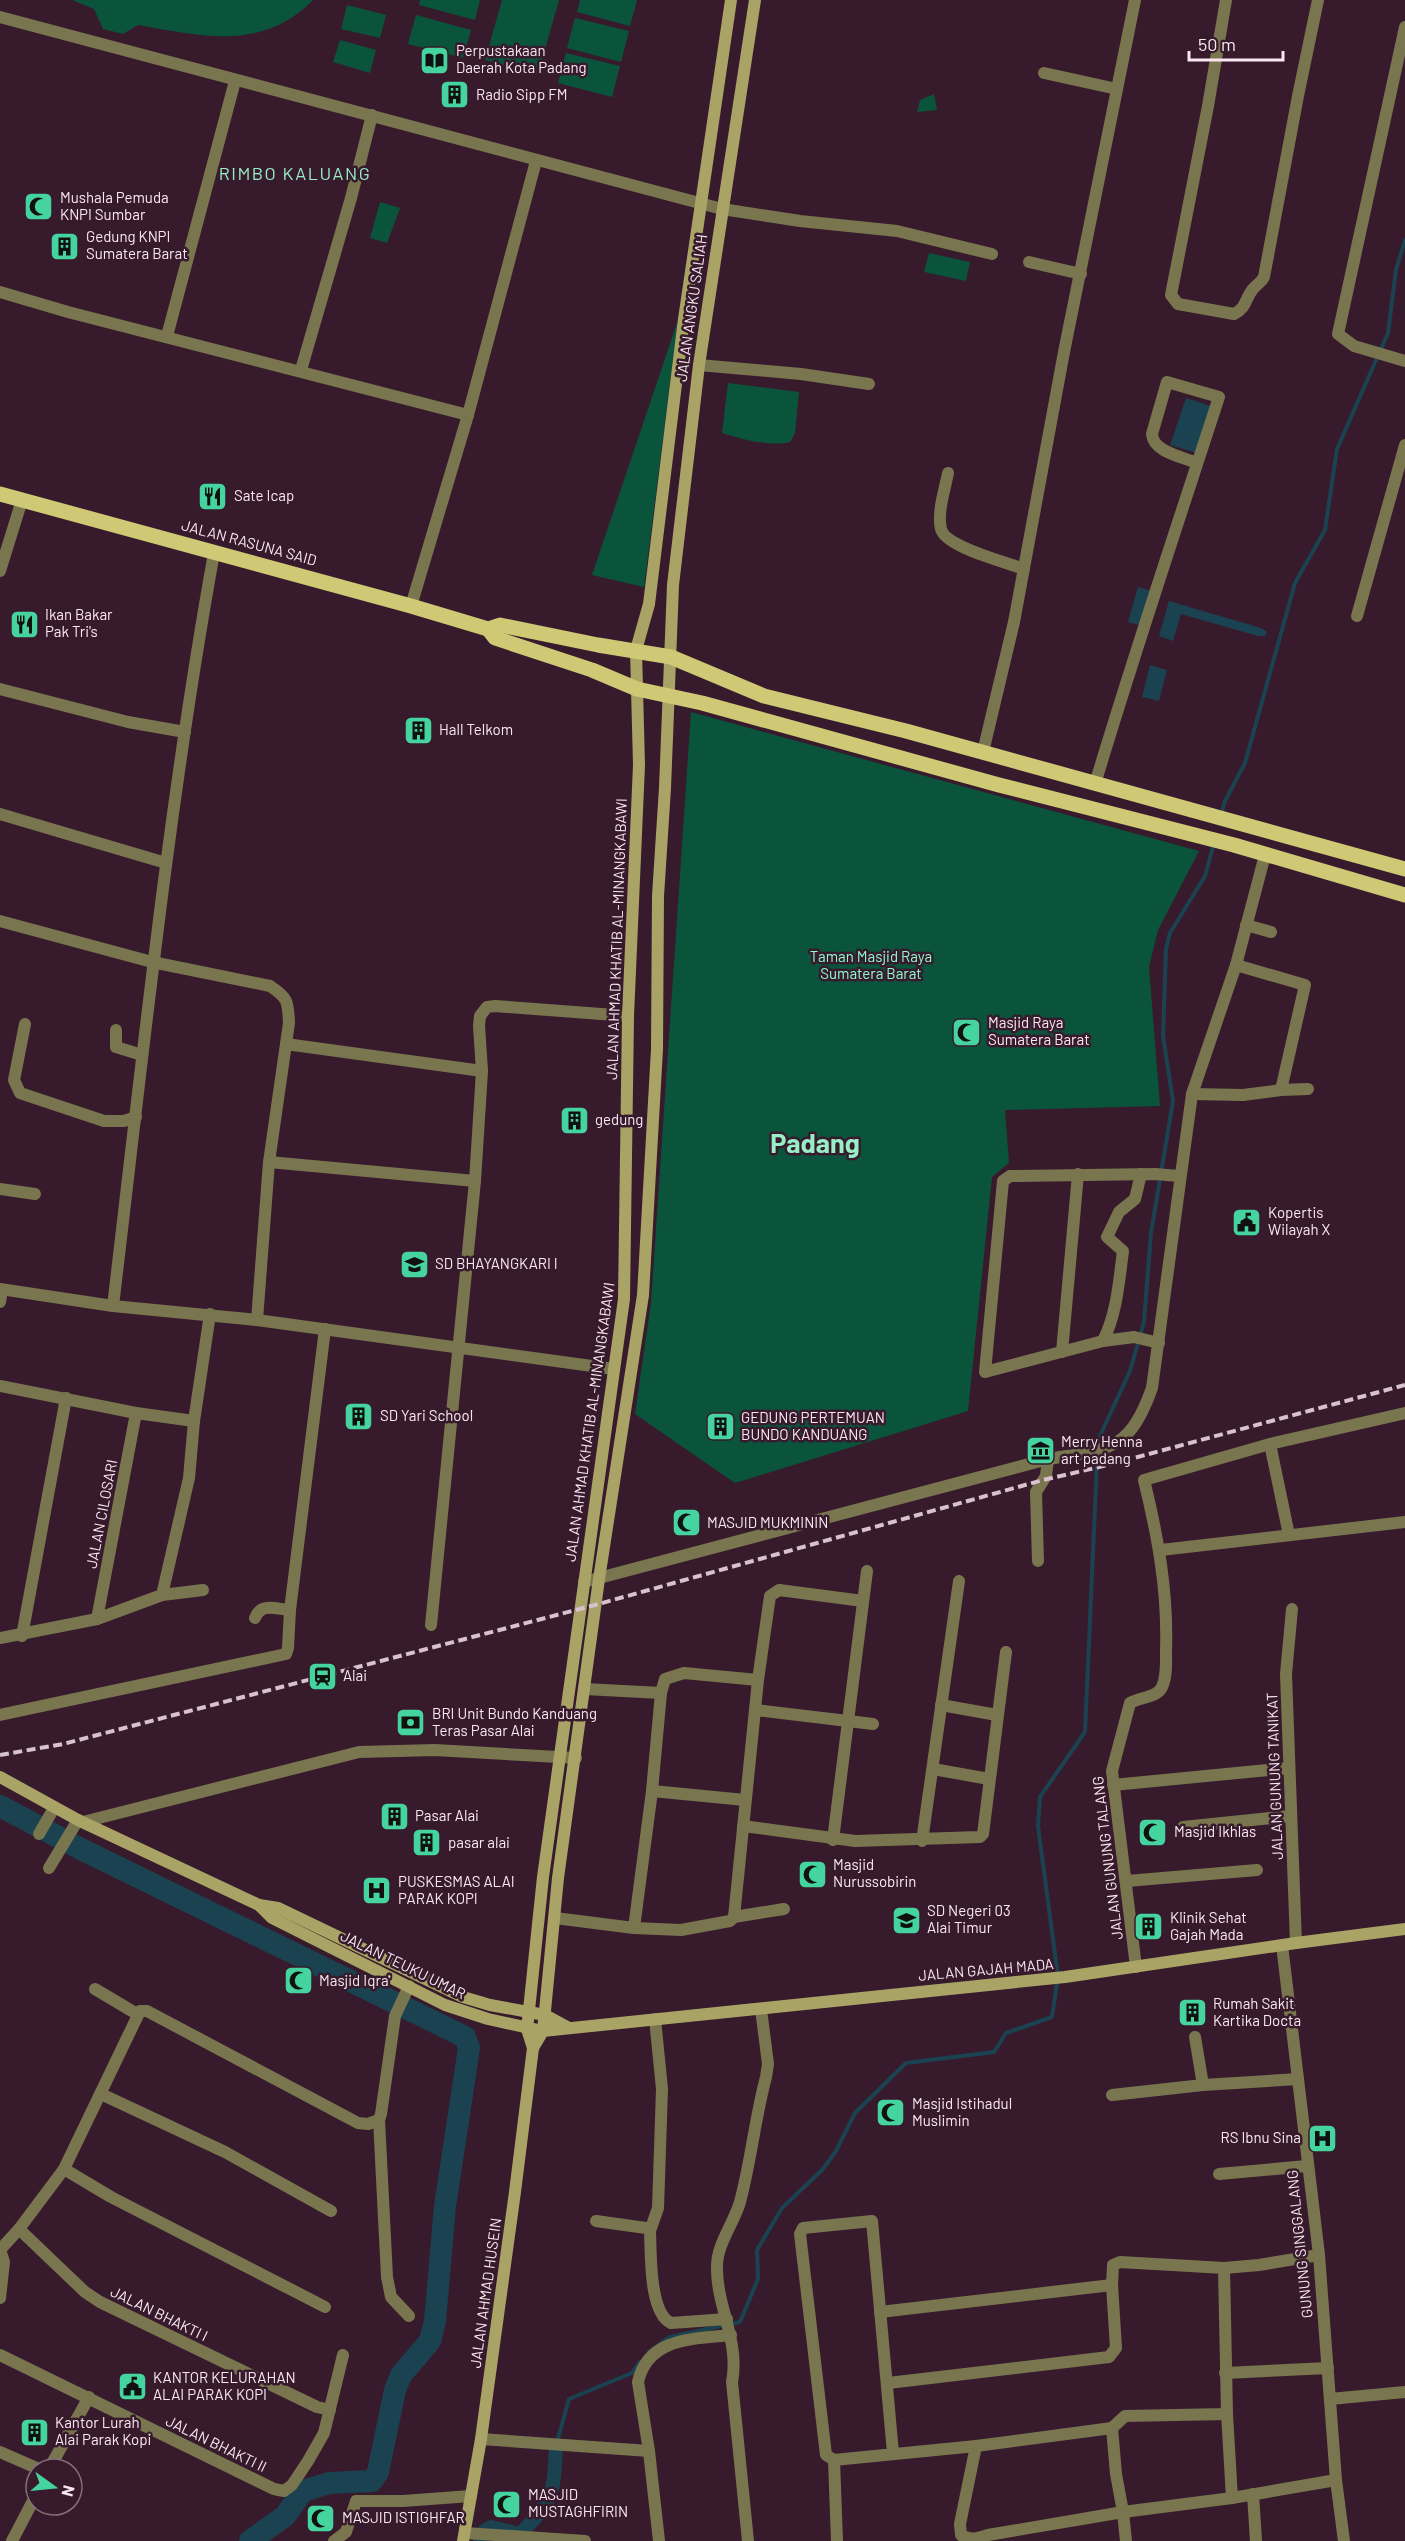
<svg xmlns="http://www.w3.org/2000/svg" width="1405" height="2541" viewBox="0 0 1405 2541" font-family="Barlow,sans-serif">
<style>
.green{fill:#0a543c}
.water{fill:#1b4250}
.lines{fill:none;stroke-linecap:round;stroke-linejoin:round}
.stream{stroke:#1b4250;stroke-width:4}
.canal{stroke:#1b4250;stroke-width:14}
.river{stroke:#1b4250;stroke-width:22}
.minor{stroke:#79764f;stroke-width:12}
.secondary{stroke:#a9a465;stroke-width:12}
.primary{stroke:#cfc874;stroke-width:15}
.rail{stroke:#d7c2ce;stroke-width:4;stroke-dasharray:9 4.5;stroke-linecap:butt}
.labels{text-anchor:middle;stroke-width:5;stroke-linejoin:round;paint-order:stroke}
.poi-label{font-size:15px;fill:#fbe7f2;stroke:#371b2c;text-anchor:start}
.street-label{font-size:15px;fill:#fbe7f2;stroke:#371b2c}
.park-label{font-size:15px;fill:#8dfccd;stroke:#371b2c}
.quarter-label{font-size:18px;letter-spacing:1.5px;fill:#98eec7;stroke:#371b2c}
.town-label{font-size:27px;font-weight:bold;fill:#98eec7;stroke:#371b2c}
</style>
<rect width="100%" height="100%" fill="#371b2c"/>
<!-- green -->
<g class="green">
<path d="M 72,0 L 313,0 C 262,52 202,36 138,25 L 123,34 L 103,29 L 94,9 Z"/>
<polygon points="420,0 480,0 475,20 419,5"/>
<polygon points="502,0 559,0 538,74 485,60"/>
<polygon points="580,0 637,0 630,26 577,12"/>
<polygon points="347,5 386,15 380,38 341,29"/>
<polygon points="416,15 471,30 463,58 408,44"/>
<polygon points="575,18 629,31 621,62 567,48"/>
<polygon points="340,40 376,50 370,73 333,62"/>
<polygon points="566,53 620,66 612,97 558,83"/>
<polygon points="934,94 937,110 917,112 920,100"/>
<polygon points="380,202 400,208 387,243 370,238"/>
<polygon points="929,253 970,262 966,281 924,272"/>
<polygon points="678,320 644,587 592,575"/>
<path d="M 728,383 L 799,392 L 795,433 L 790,442 C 769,447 742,439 722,433 Z"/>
<polygon points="691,712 1199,851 1158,930 1149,967 1160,1106 1005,1110 1009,1163 992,1177 968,1411 735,1483 635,1414 651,1303"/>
</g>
<!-- water -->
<g class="water">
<polygon points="1186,398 1214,407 1200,454 1170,445"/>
<polygon points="1138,587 1152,591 1142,626 1128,622"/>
<polygon points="1169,601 1261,628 1267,632 1265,636 1258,636 1181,614 1173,641 1159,636"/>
<polygon points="1150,665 1167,670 1159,701 1142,697"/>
</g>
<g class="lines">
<!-- stream -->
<g class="stream">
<polyline points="1221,815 1225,801 1245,763 1295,583 1325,530 1337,449 1388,333 1396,270 1405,240"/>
<polyline points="649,2352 670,2337 740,2322 758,2279 757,2250 782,2208 823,2169 836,2151 855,2113 906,2063 994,2052 1006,2033 1052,2017 1058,1977 1038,1826 1040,1797 1085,1732 1098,1440 1130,1371 1144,1322 1151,1233 1173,1101 1163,1036 1166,949 1170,933 1205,876 1214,843"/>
<polyline points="557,2442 569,2399 632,2373 640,2362"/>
</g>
<!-- canal -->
<path class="canal" d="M 480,2541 L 484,2531 L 491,2527 L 520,2534 C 555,2499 553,2495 556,2447"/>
<!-- river -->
<polyline class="river" points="0,1806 81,1849 465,2037 469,2048 445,2206 435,2321 430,2341 401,2375 395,2390 378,2472 372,2481 329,2483 303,2491 285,2516 250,2541"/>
<!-- minor -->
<g class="minor">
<path d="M 1226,0 L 1208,106 L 1171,295 L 1178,304 L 1234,314 C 1247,308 1245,298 1253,289 C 1257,284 1261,283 1264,277 L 1298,96 L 1318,0"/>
<polyline points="0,17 722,209 800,221 897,231 992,254"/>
<polyline points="1405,27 1338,334 1354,346 1405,361"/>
<polyline points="1044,73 1117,89"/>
<polyline points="1029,262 1081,274"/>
<polyline points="0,292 68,312 468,415"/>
<polyline points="167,336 235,81"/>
<polyline points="699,365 801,374 869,384"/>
<polyline points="301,370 351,198 372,115"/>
<path d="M 948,473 C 945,489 937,512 941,529 C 945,547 1006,562 1024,569"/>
<polyline points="0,571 22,500"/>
<polyline points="411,606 468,415 536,161"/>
<polyline points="1357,616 1405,445"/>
<polyline points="0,689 128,722 185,732"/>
<polyline points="983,752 1014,622 1064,352 1135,0"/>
<path d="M 1095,784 C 1134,654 1177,526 1219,397 L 1167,382 L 1152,434 C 1153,452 1183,457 1197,463"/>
<polyline points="0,814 166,863"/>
<path d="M 0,921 L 152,962 L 270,986 C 288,998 288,1001 289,1023 L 269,1162 L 257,1320 L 614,1369"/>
<polyline points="1246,925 1271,932"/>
<polyline points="1236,965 1305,985 1281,1090"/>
<polyline points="25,1024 14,1080 20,1093 104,1121 124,1121 136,1117"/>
<polyline points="116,1030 116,1047 142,1055"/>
<polyline points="286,1044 482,1071"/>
<polyline points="1192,1094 1243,1095 1281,1090 1308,1089"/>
<polyline points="269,1162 475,1181"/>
<path d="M 1141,1174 L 1135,1199 L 1119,1212 L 1107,1237 L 1123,1251 C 1119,1281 1117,1313 1103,1341 L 1134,1337 L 1159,1343"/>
<polyline points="0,1189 35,1194"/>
<polyline points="0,1289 113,1306 257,1320"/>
<polyline points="0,1302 2,1290"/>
<path d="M 113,1306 C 143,1054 169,802 214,553"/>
<polyline points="1103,1341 985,1372 1003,1181 1010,1176 1155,1174 1179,1176"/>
<polyline points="1062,1352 1078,1174"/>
<polyline points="0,1386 136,1413 194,1421"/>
<polyline points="1270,1444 1289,1535"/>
<polyline points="1161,1550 1405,1522"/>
<polyline points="1038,1561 1036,1492 1046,1476 1048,1459"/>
<path d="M 584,1582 L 1048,1459 C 1109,1449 1129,1452 1152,1388 L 1192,1094 L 1236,965 L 1265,855"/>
<polyline points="162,1595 203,1590"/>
<polyline points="1292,1609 1286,1674 1296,1943"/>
<path d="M 255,1618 C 261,1602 276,1609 290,1610"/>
<polyline points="97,1619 136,1413"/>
<polyline points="431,1625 475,1181 482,1071 479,1026 480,1016 487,1007 495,1006 628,1016"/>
<polyline points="22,1636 66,1398"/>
<polyline points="0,1638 97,1619 162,1595 189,1478 194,1421 210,1314"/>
<polyline points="585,1689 661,1693 665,1679 684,1673 758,1680"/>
<polyline points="941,1705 997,1715"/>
<polyline points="755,1710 873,1724"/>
<polyline points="0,1715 286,1654 288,1648 290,1610 325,1329"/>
<polyline points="933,1769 989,1779"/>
<polyline points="1113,1785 1289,1768"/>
<polyline points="652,1791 745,1800"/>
<polyline points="83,1822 359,1752 435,1750 576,1758"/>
<polyline points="743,1826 855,1841 980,1837 983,1834 1006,1652"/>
<polyline points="1183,1827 1290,1816"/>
<polyline points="39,1834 54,1808"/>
<polyline points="833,1840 867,1571"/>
<polyline points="922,1841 959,1581"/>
<polyline points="49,1868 78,1820"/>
<polyline points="1127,1881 1257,1870"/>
<polyline points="734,1917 758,1680 770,1596 779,1590 863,1601"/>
<polyline points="555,1918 634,1928 681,1930 730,1921 734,1917 784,1909"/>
<polyline points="634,1928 652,1791 661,1693"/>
<polyline points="1282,1945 1319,2255 1336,2480 1344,2541"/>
<path d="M 1136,1967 L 1112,1771 L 1130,1703 C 1140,1697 1157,1698 1162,1687 C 1167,1677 1166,1662 1166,1650 C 1168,1592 1158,1537 1144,1480 L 1270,1444 L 1405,1413"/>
<polyline points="95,1989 137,2014"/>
<polyline points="1195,2037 1203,2085"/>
<polyline points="101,2094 225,2152 331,2211"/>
<polyline points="1112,2095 1203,2085 1298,2079"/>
<polyline points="379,2120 387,2277 391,2297 409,2316"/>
<polyline points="64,2169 111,2197 325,2307"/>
<polyline points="1219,2174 1307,2166"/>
<path d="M 596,2221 L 646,2228 L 650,2231 C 651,2253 649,2313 671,2323 L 727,2319"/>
<polyline points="19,2229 85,2292 100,2302 317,2407 330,2410"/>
<polyline points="650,2231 658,2208 662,2089 655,2019"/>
<polyline points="0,2250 19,2229 64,2169 140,2011 147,2011 358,2123 368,2124 379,2120 381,2114 395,2016 409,1986"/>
<polyline points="0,2298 4,2262 0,2250"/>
<polyline points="880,2312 1112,2285 1113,2265 1120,2262 1224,2268 1259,2265 1319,2255"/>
<polyline points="0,2355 274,2489 284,2491 292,2485 308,2461 324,2433 343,2355"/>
<polyline points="1225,2373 1328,2368"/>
<polyline points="888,2383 1109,2357 1116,2348 1112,2285"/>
<polyline points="1330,2399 1405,2392"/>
<polyline points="1227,2414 1232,2498"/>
<polyline points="1112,2428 1125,2416 1227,2414 1224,2268"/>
<polyline points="481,2439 649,2451"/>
<path d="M 976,2446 L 960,2524 L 961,2535 C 971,2541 978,2538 988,2535 L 1123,2512 L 1126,2541"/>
<polyline points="0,2452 39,2469"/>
<polyline points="893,2453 872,2221 803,2228 800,2234 826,2455 834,2460 976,2446 1112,2428 1116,2474 1123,2512 1232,2498 1336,2480"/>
<polyline points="834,2460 837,2541"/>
<polyline points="49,2469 89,2397"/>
<polyline points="1253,2494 1256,2541"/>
<polyline points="465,2533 585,2541"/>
<polyline points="12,2541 36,2495"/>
<polyline points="334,2541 346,2532 356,2501 403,2501 471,2496"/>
<path d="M 659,2541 L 649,2451 L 638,2382 C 648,2337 694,2339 731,2335"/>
<path d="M 748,2541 L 732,2382 C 740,2341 716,2306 717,2266 C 717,2244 734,2223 740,2202 C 751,2161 755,2118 766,2077 L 768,2064 L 761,2009"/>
</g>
<!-- secondary -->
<g class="secondary">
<polyline points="0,1777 78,1820 259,1905 278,1908 463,1997 490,2005 545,2015 569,2028"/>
<polyline points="259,1905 272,1918 445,2005 488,2019 543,2031 1065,1977 1296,1943 1405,1929"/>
<polyline points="533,2048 543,2031 558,1878 599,1579 643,1295 657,1049 658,896 665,788 673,585 699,365 755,0"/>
<polyline points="463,2541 481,2439 515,2192 533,2048 527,2029 543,1877 624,1299 628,1016 639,765 636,650 649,604 684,319 731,0"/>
</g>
<!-- primary -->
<g class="primary">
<polyline points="0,494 411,606 488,629"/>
<polyline points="488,629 495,638 592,670 637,689 702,703 999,785 1234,845 1405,895"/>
<polyline points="488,629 500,625 598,645 671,657 764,696 906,731 1405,869"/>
</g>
<!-- rail -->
<polyline class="rail" points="0,1755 63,1744 595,1605 1043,1480 1108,1465 1405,1385"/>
</g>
<!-- icons -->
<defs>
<symbol id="library-square" viewBox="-11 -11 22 22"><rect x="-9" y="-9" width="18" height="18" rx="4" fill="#45d49f" stroke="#371b2c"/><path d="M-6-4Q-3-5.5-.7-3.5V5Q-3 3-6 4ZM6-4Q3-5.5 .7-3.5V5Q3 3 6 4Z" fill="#111"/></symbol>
<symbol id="building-square" viewBox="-11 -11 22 22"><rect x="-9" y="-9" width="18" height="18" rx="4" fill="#45d49f" stroke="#371b2c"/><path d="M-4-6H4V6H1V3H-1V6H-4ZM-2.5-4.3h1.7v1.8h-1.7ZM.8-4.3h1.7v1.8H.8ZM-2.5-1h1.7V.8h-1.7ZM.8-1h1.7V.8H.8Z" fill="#111"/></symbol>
<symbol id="mosque-square" viewBox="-11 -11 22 22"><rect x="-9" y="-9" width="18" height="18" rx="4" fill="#45d49f" stroke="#371b2c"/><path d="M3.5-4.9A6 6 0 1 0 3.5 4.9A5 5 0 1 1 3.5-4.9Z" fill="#111"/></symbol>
<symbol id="restaurant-square" viewBox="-11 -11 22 22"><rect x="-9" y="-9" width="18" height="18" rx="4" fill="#45d49f" stroke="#371b2c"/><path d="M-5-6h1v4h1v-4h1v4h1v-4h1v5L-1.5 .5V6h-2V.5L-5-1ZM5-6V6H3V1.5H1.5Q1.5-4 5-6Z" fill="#111"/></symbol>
<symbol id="civic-square" viewBox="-11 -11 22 22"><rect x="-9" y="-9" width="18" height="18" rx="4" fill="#45d49f" stroke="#371b2c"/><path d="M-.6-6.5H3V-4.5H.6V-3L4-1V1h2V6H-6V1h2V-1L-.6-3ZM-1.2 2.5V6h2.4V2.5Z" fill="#111"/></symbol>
<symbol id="school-square" viewBox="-11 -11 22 22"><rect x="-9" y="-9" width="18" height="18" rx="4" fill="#45d49f" stroke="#371b2c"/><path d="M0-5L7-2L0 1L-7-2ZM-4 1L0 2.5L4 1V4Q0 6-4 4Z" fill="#111"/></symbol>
<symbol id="museum-square" viewBox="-11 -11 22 22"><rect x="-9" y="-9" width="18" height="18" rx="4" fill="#45d49f" stroke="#371b2c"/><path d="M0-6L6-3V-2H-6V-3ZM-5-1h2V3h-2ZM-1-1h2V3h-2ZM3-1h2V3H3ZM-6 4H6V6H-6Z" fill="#111"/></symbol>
<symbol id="station-square" viewBox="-11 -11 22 22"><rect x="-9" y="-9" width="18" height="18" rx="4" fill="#45d49f" stroke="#371b2c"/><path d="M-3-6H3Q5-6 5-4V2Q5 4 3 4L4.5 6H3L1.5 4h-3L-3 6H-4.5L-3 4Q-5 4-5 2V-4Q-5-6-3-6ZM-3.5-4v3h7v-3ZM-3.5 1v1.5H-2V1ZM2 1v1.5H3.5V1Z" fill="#111"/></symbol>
<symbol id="bank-square" viewBox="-11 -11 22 22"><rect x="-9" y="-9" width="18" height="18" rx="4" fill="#45d49f" stroke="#371b2c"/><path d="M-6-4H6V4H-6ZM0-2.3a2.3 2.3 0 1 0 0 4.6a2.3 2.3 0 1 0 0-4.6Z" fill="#111"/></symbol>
<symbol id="hospital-square" viewBox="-11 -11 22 22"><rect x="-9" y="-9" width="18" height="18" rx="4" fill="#45d49f" stroke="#371b2c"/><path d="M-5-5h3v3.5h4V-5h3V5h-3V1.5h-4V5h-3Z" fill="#111"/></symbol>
</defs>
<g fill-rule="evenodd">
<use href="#library-square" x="418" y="44" width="33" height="33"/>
<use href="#building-square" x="438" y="78" width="33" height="33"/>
<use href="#mosque-square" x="22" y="190" width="33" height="33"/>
<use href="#building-square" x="48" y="230" width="33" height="33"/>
<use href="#restaurant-square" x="196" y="480" width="33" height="33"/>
<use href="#restaurant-square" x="8" y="608" width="33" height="33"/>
<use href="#building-square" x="402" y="714" width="33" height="33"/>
<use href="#mosque-square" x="950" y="1016" width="33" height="33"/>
<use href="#building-square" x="558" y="1104" width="33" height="33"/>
<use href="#civic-square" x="1230" y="1206" width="33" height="33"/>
<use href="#school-square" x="398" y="1248" width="33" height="33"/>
<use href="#building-square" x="342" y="1400" width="33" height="33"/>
<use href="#building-square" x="704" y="1410" width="33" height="33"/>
<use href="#museum-square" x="1024" y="1434" width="33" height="33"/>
<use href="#mosque-square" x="670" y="1506" width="33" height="33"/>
<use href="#station-square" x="306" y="1660" width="33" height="33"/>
<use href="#bank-square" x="394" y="1706" width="33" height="33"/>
<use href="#building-square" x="378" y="1800" width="33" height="33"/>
<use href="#mosque-square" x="1136" y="1816" width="33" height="33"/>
<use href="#building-square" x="410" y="1826" width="33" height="33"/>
<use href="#mosque-square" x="796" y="1858" width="33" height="33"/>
<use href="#hospital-square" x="360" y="1874" width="33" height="33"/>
<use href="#school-square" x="890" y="1904" width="33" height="33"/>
<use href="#building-square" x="1132" y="1910" width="33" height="33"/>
<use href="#mosque-square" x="282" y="1964" width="33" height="33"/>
<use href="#building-square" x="1176" y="1996" width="33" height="33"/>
<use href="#mosque-square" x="874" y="2096" width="33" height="33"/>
<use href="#hospital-square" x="1306" y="2122" width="33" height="33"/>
<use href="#civic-square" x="116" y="2370" width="33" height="33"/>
<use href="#building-square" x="18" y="2416" width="33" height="33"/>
<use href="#mosque-square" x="490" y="2488" width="33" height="33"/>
<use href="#mosque-square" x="304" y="2502" width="33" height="33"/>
</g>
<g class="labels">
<!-- poi labels -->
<g class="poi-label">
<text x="456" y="56">Perpustakaan<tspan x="456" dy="17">Daerah Kota Padang</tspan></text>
<text x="476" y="100">Radio Sipp FM</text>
<text x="60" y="203">Mushala Pemuda<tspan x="60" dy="17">KNPI Sumbar</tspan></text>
<text x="86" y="242">Gedung KNPI<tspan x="86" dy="17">Sumatera Barat</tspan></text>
<text x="234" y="501">Sate Icap</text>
<text x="45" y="620">Ikan Bakar<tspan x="45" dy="17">Pak Tri's</tspan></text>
<text x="439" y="735">Hall Telkom</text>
<text x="988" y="1028">Masjid Raya<tspan x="988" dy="17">Sumatera Barat</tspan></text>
<text x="595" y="1125">gedung</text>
<text x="1268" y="1218">Kopertis<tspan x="1268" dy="17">Wilayah X</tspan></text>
<text x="435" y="1269">SD BHAYANGKARI I</text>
<text x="380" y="1421">SD Yari School</text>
<text x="741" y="1423">GEDUNG PERTEMUAN<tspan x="741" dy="17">BUNDO KANDUANG</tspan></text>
<text x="1061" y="1447">Merry Henna<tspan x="1061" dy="17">art padang</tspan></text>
<text x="707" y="1528">MASJID MUKMININ</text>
<text x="343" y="1681">Alai</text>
<text x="432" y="1719">BRI Unit Bundo Kanduang<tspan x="432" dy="17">Teras Pasar Alai</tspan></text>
<text x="415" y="1821">Pasar Alai</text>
<text x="1174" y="1837">Masjid Ikhlas</text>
<text x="448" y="1848">pasar alai</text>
<text x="833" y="1870">Masjid<tspan x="833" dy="17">Nurussobirin</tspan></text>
<text x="398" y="1887">PUSKESMAS ALAI<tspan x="398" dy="17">PARAK KOPI</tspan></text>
<text x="927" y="1916">SD Negeri 03<tspan x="927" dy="17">Alai Timur</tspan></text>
<text x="1170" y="1923">Klinik Sehat<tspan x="1170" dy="17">Gajah Mada</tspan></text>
<text x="319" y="1986">Masjid Iqra'</text>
<text x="1213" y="2009">Rumah Sakit<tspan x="1213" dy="17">Kartika Docta</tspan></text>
<text x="912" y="2109">Masjid Istihadul<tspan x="912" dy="17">Muslimin</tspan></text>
<text x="1301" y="2143" text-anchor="end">RS Ibnu Sina</text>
<text x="153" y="2383">KANTOR KELURAHAN<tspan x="153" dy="17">ALAI PARAK KOPI</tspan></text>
<text x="55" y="2428">Kantor Lurah<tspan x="55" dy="17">Alai Parak Kopi</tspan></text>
<text x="528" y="2500">MASJID<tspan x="528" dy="17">MUSTAGHFIRIN</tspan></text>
<text x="342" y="2523">MASJID ISTIGHFAR</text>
</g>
<!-- street labels -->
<g class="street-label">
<text transform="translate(692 308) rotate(-82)" y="5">JALAN ANGKU SALIAH</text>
<text transform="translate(249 543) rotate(15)" y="5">JALAN RASUNA SAID</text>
<text transform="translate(617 939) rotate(-88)" y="5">JALAN AHMAD KHATIB AL-MINANGKABAWI</text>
<text transform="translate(590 1422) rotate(-82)" y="5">JALAN AHMAD KHATIB AL-MINANGKABAWI</text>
<text transform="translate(102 1514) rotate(-79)" y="5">JALAN CILOSARI</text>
<text transform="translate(1275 1776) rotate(-92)" y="5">JALAN GUNUNG TANIKAT</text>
<text transform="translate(1108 1858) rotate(-97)" y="5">JALAN GUNUNG TALANG</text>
<text transform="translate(403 1965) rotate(26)" y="5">JALAN TEUKU UMAR</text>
<text transform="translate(986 1970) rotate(-5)" y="5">JALAN GAJAH MADA</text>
<text transform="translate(1300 2244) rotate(-96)" y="5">GUNUNG SINGGALANG</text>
<text transform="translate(486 2293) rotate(-82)" y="5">JALAN AHMAD HUSEIN</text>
<text transform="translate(159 2314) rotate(26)" y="5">JALAN BHAKTI I</text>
<text transform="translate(216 2444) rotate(26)" y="5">JALAN BHAKTI II</text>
</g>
<!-- park labels -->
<g class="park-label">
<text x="871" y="962">Taman Masjid Raya<tspan x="871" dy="17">Sumatera Barat</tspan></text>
</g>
<!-- quarter labels -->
<g class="quarter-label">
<text x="295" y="180">RIMBO KALUANG</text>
</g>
<!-- town labels -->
<g class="town-label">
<text x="815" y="1153">Padang</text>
</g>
</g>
<!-- north arrow -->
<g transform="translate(54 2487) rotate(105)"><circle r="28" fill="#371b2c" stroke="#856d7b" stroke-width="1.5"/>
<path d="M0-4.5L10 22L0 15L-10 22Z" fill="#45d49f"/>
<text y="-9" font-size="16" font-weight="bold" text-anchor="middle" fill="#fbe7f2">N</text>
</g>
<!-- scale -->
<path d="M1189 51v9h94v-9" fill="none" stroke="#fbe7f2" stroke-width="3"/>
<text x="1198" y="51" font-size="18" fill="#fbe7f2" stroke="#371b2c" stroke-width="4.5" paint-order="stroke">50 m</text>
</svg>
